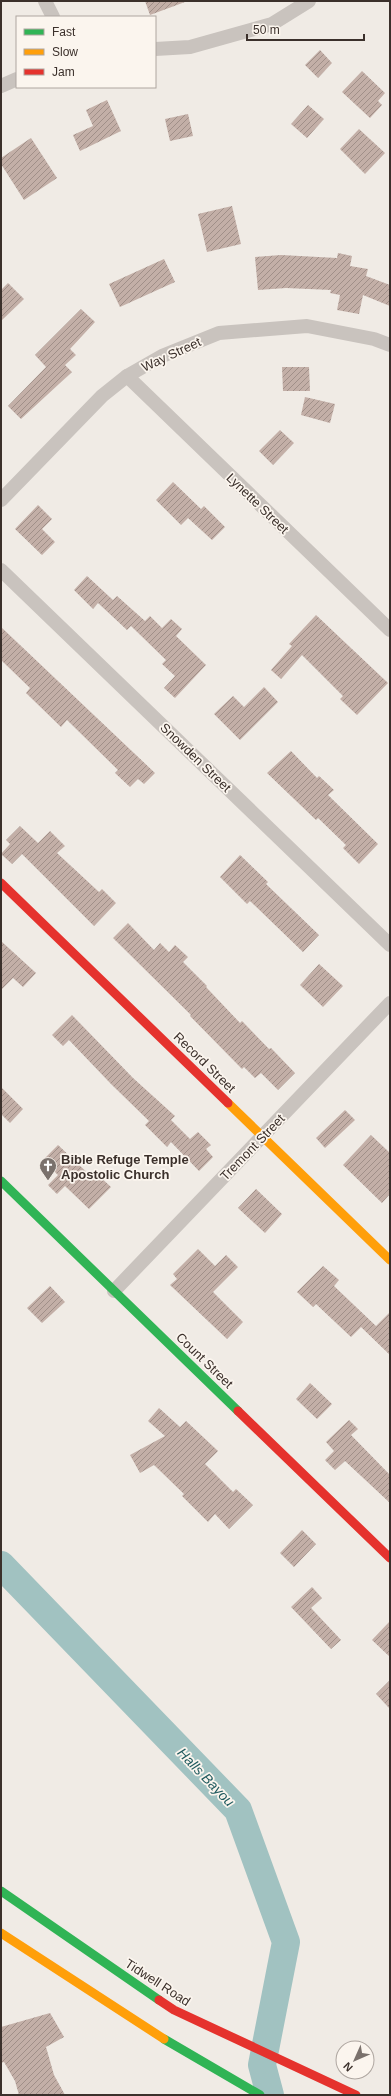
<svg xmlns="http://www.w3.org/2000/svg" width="391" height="2096" viewBox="0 0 391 2096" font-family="Arial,sans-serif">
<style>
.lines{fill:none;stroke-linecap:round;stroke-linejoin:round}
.river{stroke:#a1c2c1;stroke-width:28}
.building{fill:url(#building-hatch)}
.street{stroke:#c9c3be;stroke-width:14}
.fast{stroke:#30b455;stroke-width:9}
.slow{stroke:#ff9f0a;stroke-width:9}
.jam{stroke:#e5322d;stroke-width:9}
.labels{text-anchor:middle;stroke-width:3.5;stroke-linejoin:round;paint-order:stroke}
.street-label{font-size:13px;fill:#3b302b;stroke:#fbf5ee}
.poi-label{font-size:13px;font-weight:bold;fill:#3b302b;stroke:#fbf5ee;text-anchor:start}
.water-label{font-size:14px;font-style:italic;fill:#1f5a5e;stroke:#fbf5ee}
</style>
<defs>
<pattern id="building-hatch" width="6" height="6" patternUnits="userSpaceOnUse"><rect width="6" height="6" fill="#c3afa7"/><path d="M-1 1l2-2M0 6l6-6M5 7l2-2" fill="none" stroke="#a08f88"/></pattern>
</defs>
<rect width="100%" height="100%" fill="#f0ebe5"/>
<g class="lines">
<!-- river -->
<polyline class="river" points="1,1565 238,1810 286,1942 262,2065 270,2095"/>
</g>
<!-- building -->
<g class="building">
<polygon points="145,1 185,1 185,2 150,15"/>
<polygon points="320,50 332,63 318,78 305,65"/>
<polygon points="362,71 385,93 378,101 382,105 370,118 342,92"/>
<polygon points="107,100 121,131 80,151 73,135 93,126 86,110"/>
<polygon points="308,105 324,119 307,138 291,124"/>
<polygon points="188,114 193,136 170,141 165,119"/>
<polygon points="359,129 385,153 365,174 340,149"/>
<polygon points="31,138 57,178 24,200 1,164 1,158"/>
<polygon points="232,206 241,244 207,252 198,214"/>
<polygon points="338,253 352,256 350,266 368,269 366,276 390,285 390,306 363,295 359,314 337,310 340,295 330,293 331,290 286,288 258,290 255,257 281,255 337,258"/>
<polygon points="164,259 175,282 120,307 109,284"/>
<polygon points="8,283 24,299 1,321 1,290"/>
<polygon points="81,309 95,322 70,349 76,355 65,365 72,372 21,419 8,406 46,367 35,355"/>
<polygon points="282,367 309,367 310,391 283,391"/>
<polygon points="305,397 335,404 330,423 301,415"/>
<polygon points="280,430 294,443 273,465 259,451"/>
<polygon points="173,482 201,509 204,506 225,527 212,540 188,518 181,525 156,500"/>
<polygon points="38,505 52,519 42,529 55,542 42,555 15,529"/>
<polygon points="87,576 113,600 117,596 145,621 150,616 162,628 171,619 182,629 176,636 206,665 175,698 164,688 175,676 162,664 166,660 131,626 127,630 98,603 93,609 74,590"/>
<polygon points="316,615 388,683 357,715 340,699 343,696 302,655 281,679 271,670 292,646 289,644"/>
<polygon points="1,627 155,773 144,784 138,779 130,787 115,773 118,770 67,720 61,727 26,693 30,688 1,660"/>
<polygon points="264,687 278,702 240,740 214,714 233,696 244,707"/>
<polygon points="291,751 317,778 319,776 334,790 328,795 378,844 359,864 343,848 346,845 318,818 316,820 267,773"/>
<polygon points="20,826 38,843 50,831 65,846 57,853 99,892 102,889 116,903 94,926 22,854 12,864 1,854 10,844 6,840"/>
<polygon points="240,855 268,882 266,884 319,935 303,952 250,901 247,904 220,877"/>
<polygon points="128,923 154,950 160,943 169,952 175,945 188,957 183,962 207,986 206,987 240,1023 242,1021 269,1049 271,1048 295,1073 278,1090 261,1073 255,1078 244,1067 242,1069 190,1016 191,1015 113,938"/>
<polygon points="1,941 36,973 23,987 13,978 1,990"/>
<polygon points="319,964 343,986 323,1007 300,985"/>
<polygon points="72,1015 133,1078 175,1116 171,1120 190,1139 198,1132 211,1145 206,1149 213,1157 199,1171 171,1142 167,1147 145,1125 149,1121 111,1084 69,1040 63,1046 52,1035"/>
<polygon points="1,1087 23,1109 10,1123 1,1114"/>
<polygon points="345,1110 355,1120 325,1148 316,1138"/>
<polygon points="371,1135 390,1153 390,1194 382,1203 343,1165"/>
<polygon points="58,1145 95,1180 99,1176 111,1187 89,1209 65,1186 57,1194 48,1185 58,1175 43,1160"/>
<polygon points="256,1189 282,1214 265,1233 238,1208"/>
<polygon points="198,1249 215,1266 226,1255 238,1267 213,1292 243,1322 227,1339 170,1285 177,1279 173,1274"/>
<polygon points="323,1266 339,1280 334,1286 376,1326 390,1312 390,1355 361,1327 351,1337 316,1304 313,1307 297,1292"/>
<polygon points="50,1286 65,1302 42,1323 27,1308"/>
<polygon points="310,1383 332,1404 317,1419 296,1399"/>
<polygon points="159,1408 180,1427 186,1421 218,1451 205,1464 233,1492 236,1489 253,1505 229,1529 215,1514 208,1522 182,1496 184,1494 154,1465 140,1473 130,1455 165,1436 148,1421"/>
<polygon points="349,1420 358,1429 351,1435 390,1475 390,1503 345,1461 335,1470 325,1460 334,1451 326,1442"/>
<polygon points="302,1530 316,1544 294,1567 280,1553"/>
<polygon points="312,1587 322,1598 311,1608 341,1640 331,1649 291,1607"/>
<polygon points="390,1621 390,1657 372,1640"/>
<polygon points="390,1680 390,1709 376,1694"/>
<polygon points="50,2013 64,2037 46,2047 54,2075 65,2095 19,2095 15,2081 4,2062 1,2063 1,2027"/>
</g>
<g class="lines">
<!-- street -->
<g class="street">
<polyline points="45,1 53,17"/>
<polyline points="155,49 190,47 272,24 309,1"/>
<polyline points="1,86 17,79"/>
<polyline points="127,376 390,630"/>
<polyline points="1,500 102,396 127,376 162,356 219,333 307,326 374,339 390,345"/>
<polyline points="1,570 390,945"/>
<polyline points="114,1291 390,1003"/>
</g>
<!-- fast -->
<g class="fast">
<polyline points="1,1181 238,1411"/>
<polyline points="1,1891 159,2000"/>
<polyline points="164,2039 260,2095"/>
</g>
<!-- slow -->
<g class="slow">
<polyline points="228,1103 390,1260"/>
<polyline points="1,1933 164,2039"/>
</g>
<!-- jam -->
<g class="jam">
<polyline points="1,883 228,1103"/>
<polyline points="238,1411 390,1558"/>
<polyline points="159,2000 174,2010 356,2095"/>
</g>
</g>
<!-- icons -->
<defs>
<symbol id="church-pin" viewBox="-11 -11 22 30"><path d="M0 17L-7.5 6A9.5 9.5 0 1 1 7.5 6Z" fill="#7a716c" stroke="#fbf5ee"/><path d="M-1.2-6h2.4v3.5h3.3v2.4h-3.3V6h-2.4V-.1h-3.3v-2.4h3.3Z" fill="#fff"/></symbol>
</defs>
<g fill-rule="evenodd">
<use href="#church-pin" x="38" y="1156" width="20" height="27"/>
</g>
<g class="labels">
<!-- street labels -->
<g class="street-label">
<text transform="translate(171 354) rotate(-25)" y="5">Way Street</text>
<text transform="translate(258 503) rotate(44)" y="5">Lynette Street</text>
<text transform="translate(196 757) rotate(44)" y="5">Snowden Street</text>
<text transform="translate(205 1062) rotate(44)" y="5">Record Street</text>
<text transform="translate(252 1147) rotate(-46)" y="5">Tremont Street</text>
<text transform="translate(205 1360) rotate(44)" y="5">Count Street</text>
<text transform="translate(158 1982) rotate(33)" y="5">Tidwell Road</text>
</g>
<!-- poi labels -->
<g class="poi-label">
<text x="61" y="1164">Bible Refuge Temple<tspan x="61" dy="15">Apostolic Church</tspan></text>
</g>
<!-- water labels -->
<g class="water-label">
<text transform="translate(206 1777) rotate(46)" y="5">Halls Bayou</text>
</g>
</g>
<!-- border -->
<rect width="391" height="2096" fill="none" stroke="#3b302b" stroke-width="4"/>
<!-- legend -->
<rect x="16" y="16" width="140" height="72" fill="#fbf5ee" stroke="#aea6a0"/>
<rect x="24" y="29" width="20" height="6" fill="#30b455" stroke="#aea6a0"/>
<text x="52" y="36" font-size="12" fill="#3b302b">Fast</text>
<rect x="24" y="49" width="20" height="6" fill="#ff9f0a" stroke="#aea6a0"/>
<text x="52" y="56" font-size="12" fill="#3b302b">Slow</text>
<rect x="24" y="69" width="20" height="6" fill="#e5322d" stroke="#aea6a0"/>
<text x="52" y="76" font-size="12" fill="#3b302b">Jam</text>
<!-- north arrow -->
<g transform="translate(355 2060) rotate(225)"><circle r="19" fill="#fbf5ee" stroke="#aea6a0"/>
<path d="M0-3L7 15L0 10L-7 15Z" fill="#7a716c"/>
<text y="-6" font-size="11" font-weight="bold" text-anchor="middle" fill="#3b302b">N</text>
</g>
<!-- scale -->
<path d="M247 34v6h117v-6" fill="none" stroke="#3b302b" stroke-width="2"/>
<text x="253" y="34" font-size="12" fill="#3b302b" stroke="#fbf5ee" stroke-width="3" paint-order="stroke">50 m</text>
</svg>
